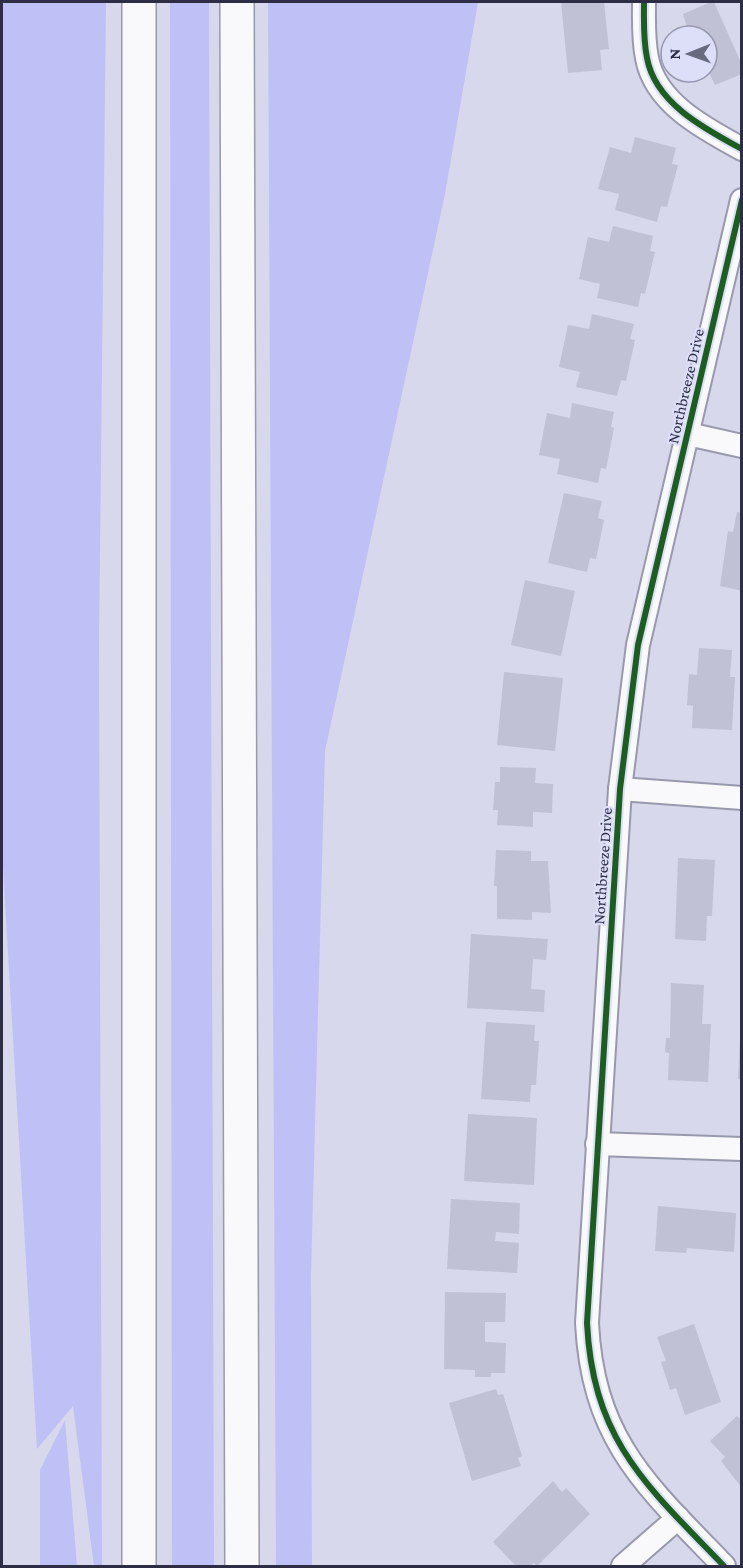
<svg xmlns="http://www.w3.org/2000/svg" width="743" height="1568" viewBox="0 0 743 1568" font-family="'Crimson Pro',serif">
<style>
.green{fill:#bfc0f6}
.building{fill:#c0c1d5}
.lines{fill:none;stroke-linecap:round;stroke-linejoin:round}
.street-casing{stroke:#9899ac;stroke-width:26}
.highway-casing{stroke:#9899ac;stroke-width:36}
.street{stroke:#f9f9fc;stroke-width:22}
.highway{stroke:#f9f9fc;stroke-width:33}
.cycleway-casing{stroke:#dddef7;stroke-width:10}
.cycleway{stroke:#1b5e20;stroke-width:6}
.labels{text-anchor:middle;stroke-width:4.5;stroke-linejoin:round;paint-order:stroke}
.street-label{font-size:16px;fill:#2d2e45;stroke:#dddef7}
</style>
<rect width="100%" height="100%" fill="#d7d8ec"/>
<!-- green -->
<g class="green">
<polygon points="2,2 106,2 99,645 102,1566 94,1566 73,1406 37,1449 2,850"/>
<polygon points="170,2 209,2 214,1566 172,1566"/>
<polygon points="268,2 478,2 445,194 325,751 311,1275 312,1566 276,1566"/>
<polygon points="65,1420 77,1566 40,1566 40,1470"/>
</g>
<!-- building -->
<g class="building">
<polygon points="561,2 604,2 609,49 600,50 602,70 568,73"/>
<polygon points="711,2 714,2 742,65 742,74 715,85 709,73 702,76 700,72 707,72 707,36 684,36 681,31 687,28 683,14"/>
<polygon points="635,137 676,148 672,164 678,165 667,207 661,206 657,222 615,210 619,194 598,189 610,147 631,153"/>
<polygon points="613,226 653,236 650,251 655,252 645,294 641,293 638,307 597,298 600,284 579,279 588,237 609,242"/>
<polygon points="592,314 634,324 630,339 635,340 626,381 621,380 617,396 576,387 580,372 559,367 568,325 589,329"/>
<polygon points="572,403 614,412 611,427 614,428 606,469 601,468 598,483 557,474 560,459 539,455 547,413 570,418"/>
<polygon points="564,493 602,501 598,518 604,520 596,559 590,558 587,572 548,563"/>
<polygon points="737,512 742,513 742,591 720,586 728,531 733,532"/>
<polygon points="525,580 575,591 561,656 511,645"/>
<polygon points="699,648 732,650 730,677 735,677 732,730 692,728 693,706 687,705 689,674 697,675"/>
<polygon points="504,672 563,678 555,751 497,745"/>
<polygon points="500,767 536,768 535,783 553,784 552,813 533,812 533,827 497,825 498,810 493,810 495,782 500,782"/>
<polygon points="496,850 531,851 531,861 548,861 551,913 532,912 532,920 497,919 497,886 494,886"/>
<polygon points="678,858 715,860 712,916 707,916 706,941 675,939"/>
<polygon points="471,934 548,939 546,960 533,959 531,989 545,990 544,1012 467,1008"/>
<polygon points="671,983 704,985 702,1024 711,1024 708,1082 668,1080 669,1053 665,1052 666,1038 670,1038"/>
<polygon points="486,1022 535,1025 534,1041 539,1041 536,1085 531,1085 530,1102 481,1099"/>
<polygon points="740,1041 742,1041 742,1080 738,1079"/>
<polygon points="468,1114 537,1118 534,1185 464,1181"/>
<polygon points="451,1199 520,1203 519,1234 496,1232 495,1241 519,1243 517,1273 447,1269"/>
<polygon points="658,1206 736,1213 734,1252 687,1248 686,1253 655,1251"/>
<polygon points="445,1292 506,1293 505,1322 485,1322 485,1342 506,1343 505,1373 491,1373 491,1377 475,1377 475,1370 444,1369"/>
<polygon points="694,1324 721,1402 685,1415 676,1388 670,1390 661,1362 666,1361 657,1337"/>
<polygon points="496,1389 498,1395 503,1394 522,1456 518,1458 521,1466 472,1481 449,1403"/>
<polygon points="737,1416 742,1420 742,1488 721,1461 725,1457 710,1441"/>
<polygon points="553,1481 562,1492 566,1488 590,1514 537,1566 534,1563 530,1566 516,1566 493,1542"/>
</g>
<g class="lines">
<defs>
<g id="street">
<path d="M 644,2 C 644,20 643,39 647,58 C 655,103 705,129 742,149"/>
<polyline points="688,434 742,446"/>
<polyline points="620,789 742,798"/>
<polyline points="597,1144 742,1149"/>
<polyline points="623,1566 678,1518"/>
<path d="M 724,1566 C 647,1486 593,1441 587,1323 L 620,789 L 638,645 L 742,200"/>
</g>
<g id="highway">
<polyline points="139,2 139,1566"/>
<polyline points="237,2 242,1566"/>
</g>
</defs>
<!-- street casing -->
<use href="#street" class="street-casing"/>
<!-- highway casing -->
<use href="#highway" class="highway-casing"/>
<!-- street -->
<use href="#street" class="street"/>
<!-- highway -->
<use href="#highway" class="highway"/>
<defs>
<g id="cycleway">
<path d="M 644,2 C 644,20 643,39 647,58 C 655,103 705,129 742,149"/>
<path d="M 724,1566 C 647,1486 593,1441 587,1323 L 620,789 L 638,645 L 742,200"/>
</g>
</defs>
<!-- cycleway casing -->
<use href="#cycleway" class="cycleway-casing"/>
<!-- cycleway -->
<use href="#cycleway" class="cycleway"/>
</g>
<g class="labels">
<!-- street labels -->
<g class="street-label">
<text transform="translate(685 386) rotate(-77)" y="6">Northbreeze Drive</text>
<text transform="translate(602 866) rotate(-86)" y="6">Northbreeze Drive</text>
</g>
</g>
<!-- border -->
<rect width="743" height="1568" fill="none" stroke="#2d2e45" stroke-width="6"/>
<!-- north arrow -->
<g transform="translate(689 54) rotate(269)"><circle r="28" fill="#dddef7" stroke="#9798b0" stroke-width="1.5"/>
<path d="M0-4.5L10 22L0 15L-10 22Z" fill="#686a7f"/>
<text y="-9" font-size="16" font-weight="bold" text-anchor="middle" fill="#2d2e45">N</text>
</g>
</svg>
